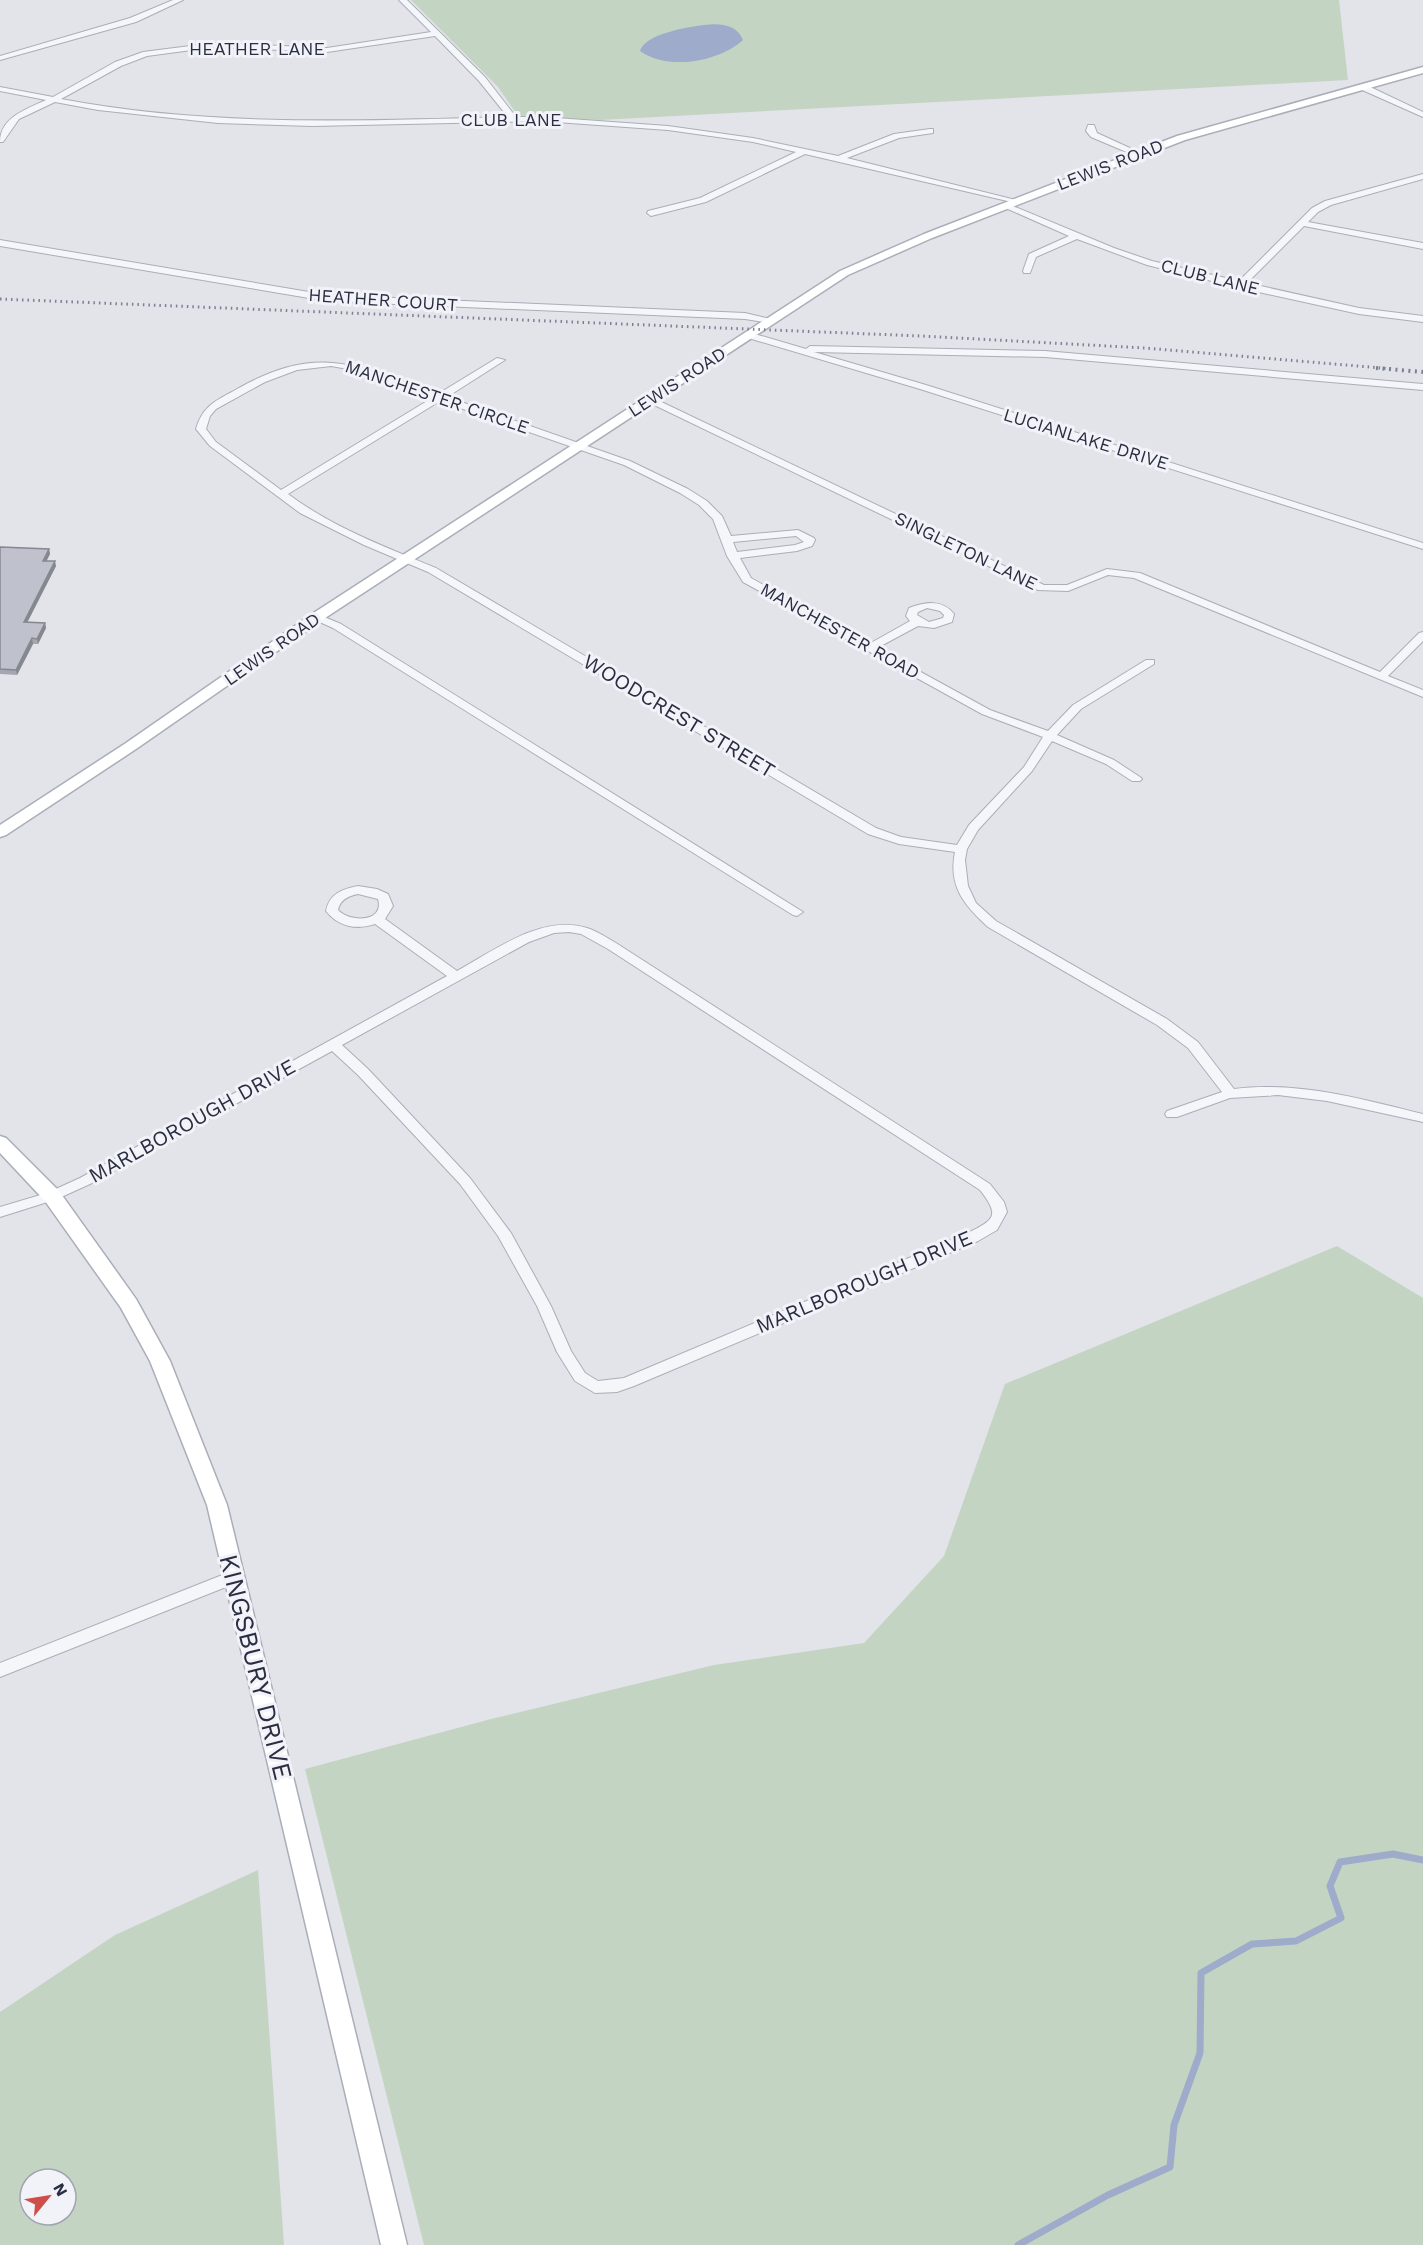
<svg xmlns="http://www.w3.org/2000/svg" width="1423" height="2245" viewBox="0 0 1423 2245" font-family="'Work Sans',sans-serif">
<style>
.green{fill:#c4d4c3;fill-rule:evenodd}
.water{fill:#9eabca}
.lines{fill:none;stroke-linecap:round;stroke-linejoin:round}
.stream{stroke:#9eabca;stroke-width:7}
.street-casing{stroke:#abadb8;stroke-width:2}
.secondary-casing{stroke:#abadb8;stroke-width:3}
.street{fill:#f5f6f9;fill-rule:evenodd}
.secondary{fill:#fff;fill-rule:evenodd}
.rail-far1{stroke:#7c8094;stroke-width:3;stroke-dasharray:1.5 4;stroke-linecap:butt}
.rail{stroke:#7c8094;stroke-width:4;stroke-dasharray:2 4.5;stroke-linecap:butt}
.wall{fill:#a4a7b0}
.shaded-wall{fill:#868890}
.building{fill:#bfc2cd;stroke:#868890;stroke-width:1.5}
.labels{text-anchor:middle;stroke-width:6;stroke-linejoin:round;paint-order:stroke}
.far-street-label{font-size:18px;fill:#2a2e42;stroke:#f2f3f8}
.street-label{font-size:21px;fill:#2a2e42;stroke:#f2f3f8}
.near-street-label{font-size:26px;fill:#2a2e42;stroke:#f2f3f8}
</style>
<rect width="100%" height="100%" fill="#e2e4ea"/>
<!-- green -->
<g class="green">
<polygon points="411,0 1339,0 1348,80 600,120 518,116 498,87"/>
<polygon points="1337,1246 1423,1298 1423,2245 424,2245 305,1769 491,1719 714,1665 864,1643 944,1556 1005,1384"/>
<path d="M 258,1870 L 284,2245 L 0,2245 L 0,2012 L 115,1935 ZM 30,2179 L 66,2179 L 66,2215 L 30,2215 Z"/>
</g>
<!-- water -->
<path class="water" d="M 704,25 C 719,23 737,24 743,40 C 719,62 668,71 640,51 C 645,34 687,27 704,25 Z"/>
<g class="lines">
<!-- stream -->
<polyline class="stream" points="1018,2245 1108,2195 1170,2167 1174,2125 1200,2053 1201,1973 1252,1944 1296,1941 1341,1918 1330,1886 1340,1862 1393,1854 1423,1860"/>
<defs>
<g id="street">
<polygon points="173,0 183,0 136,22 0,60 0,56 130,18"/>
<path d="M 399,0 L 407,0 L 485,77 L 516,117 L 542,117 L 668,126 L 753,138 L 838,156 L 894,134 L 930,129 L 933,129 L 933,133 L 899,138 L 847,158 L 1020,201 L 1016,203 L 805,154 L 706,202 L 651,216 L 647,213 L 648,211 L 700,198 L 796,152 L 753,142 L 668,130 L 542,121 L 313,126 L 218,123 L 98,110 L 55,102 L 19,119 L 3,142 L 0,142 C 0,117 27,109 46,100 L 0,91 L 0,87 L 53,97 L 115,62 L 143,52 L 214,43 L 327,48 L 431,32 ZM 435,36 L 479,81 L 508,117 C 358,121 209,127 61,99 L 121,66 L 147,56 L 214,47 L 327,52 Z"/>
<polygon points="1360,85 1366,85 1423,112 1423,117 1360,89"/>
<polygon points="1088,125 1094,125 1097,133 1143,154 1136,156 1091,137 1086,131"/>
<polygon points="1423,174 1423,179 1331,205 1318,212 1308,222 1423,243 1423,249 1304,226 1247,283 1359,308 1423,316 1423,322 1359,314 1240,288 1147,265 1077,239 1036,257 1030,273 1024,273 1023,271 1029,254 1069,236 1001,206 1008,204 1114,248 1152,261 1239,281 1312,208 1325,201"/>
<polygon points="0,240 327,295 745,313 775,320 771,323 745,319 327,301 0,246"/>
<polygon points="748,332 806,349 810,346 1045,351 1423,384 1423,390 1045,357 814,352 926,385 1423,543 1423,549 920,389 745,337 743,335"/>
<path d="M 497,358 L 505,360 L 447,397 L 630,461 L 688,489 L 707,501 L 722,516 L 731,536 L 798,530 L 814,538 L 815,540 L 812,546 L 797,551 L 740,558 L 751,578 L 869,644 L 910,621 L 906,616 L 909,608 C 925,602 942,599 954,614 L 952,622 L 934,628 L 918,626 L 877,648 L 990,710 L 1048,731 L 1073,705 L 1146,660 L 1154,660 L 1154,664 L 1081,709 L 1057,735 L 1114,760 L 1140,777 L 1142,779 L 1140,781 L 1132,781 L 1106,764 L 1052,741 L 1032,771 L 978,830 L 967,849 L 965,860 L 968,886 L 976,903 L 996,921 L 1167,1019 L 1198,1042 L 1234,1089 C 1299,1081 1361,1099 1423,1114 L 1423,1122 L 1327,1101 L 1278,1095 L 1230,1098 L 1177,1117 L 1167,1117 L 1165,1114 L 1167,1111 L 1222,1092 L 1188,1048 L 1157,1025 L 988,927 C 964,905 948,886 955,852 L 899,844 L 868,834 L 428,572 L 364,545 L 300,513 L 210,446 L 196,429 C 203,405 216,401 237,389 C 321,342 355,366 438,394 ZM 331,366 L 348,369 L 432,398 L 281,490 L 216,442 L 206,429 L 210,416 L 216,409 L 265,382 L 297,370 ZM 440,401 L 624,465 L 680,493 L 699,505 L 713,519 L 727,556 L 743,582 L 982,714 L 1043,737 L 1024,767 L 969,825 L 957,845 L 901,837 L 876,828 L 436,568 C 385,547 332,527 288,494 ZM 796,536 L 804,542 L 795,545 L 737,552 L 733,542 ZM 927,608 L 940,611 L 944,615 L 943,618 L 929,622 L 917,615 L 918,612 Z"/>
<polygon points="651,397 1044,585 1067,585 1107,569 1140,573 1380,672 1419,633 1423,632 1423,641 1388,676 1423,690 1423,697 1134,578 1108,575 1068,591 1038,590 648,402 648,398"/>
<polygon points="317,614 341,624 803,912 797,916 793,915 333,628 313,619 313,615"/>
<path d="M 358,886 L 377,889 L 388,894 L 393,906 L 385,919 L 457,971 C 495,950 542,914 587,928 C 597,931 607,938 616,943 L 990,1184 L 1004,1202 L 1007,1212 L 997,1230 L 978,1241 L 634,1386 L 617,1392 L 595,1393 L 575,1381 L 557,1352 L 537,1306 L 498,1236 L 460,1184 L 358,1075 L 332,1051 L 90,1184 L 57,1199 L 0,1217 L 0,1207 L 47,1193 L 80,1178 L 447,976 L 375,924 C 357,930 338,927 326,911 C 329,894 342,889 358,886 ZM 358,894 L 378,899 C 385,922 350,923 338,910 C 340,900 348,896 358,894 ZM 569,932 L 581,934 L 608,949 L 980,1190 C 1000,1216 995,1219 968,1233 L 624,1378 L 598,1381 L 585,1373 L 571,1351 L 551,1306 L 511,1233 L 470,1178 L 368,1069 L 342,1045 L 529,942 L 554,933 Z"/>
<polygon points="235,1570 241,1571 243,1576 241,1581 0,1677 0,1663"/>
</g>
<g id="secondary">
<polygon points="1423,67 1423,73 1185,140 932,238 848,275 322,620 136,749 6,835 0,837 0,825 126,743 312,614 840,271 924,234 1177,136"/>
<polygon points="0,1136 6,1138 59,1191 136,1299 170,1361 227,1505 407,2245 381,2245 207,1505 150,1361 121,1308 45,1201 0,1153"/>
</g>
</defs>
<!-- street casing -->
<use href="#street" class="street-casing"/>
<!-- secondary casing -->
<use href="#secondary" class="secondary-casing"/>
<!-- street -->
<use href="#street" class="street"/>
<!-- secondary -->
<use href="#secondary" class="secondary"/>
<!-- rail-far1 -->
<polyline class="rail-far1" points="0,299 921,336 1145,348 1393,369"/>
<!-- rail -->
<polyline class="rail" points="1376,368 1423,372"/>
</g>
<!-- wall -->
<polygon class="wall" points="0,547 49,549 50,554 46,561 56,566 27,622 45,623 46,628 38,644 33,644 17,675 0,674"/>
<!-- shaded-wall -->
<g class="shaded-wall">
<polygon points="49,549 50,554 44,566 43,561"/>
<polygon points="55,561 56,566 25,627 24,622"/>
<polygon points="45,623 46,628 38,644 37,639"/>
<polygon points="32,638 33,644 17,675 16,670"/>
</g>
<!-- building -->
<polygon class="building" points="0,547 49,549 43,561 55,561 24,622 45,623 37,639 32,638 16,670 0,669"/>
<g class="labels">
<!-- far-street labels -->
<g class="far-street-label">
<text x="257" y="55">HEATHER LANE</text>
<text x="511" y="126">CLUB LANE</text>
<text transform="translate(1110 165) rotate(-21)" y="6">LEWIS ROAD</text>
<text transform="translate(1210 277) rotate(14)" y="6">CLUB LANE</text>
<text transform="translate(383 300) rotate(4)" y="6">HEATHER COURT</text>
<text transform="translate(677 382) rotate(-33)" y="6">LEWIS ROAD</text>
<text transform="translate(437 397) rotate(19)" y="6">MANCHESTER CIRCLE</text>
<text transform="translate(1086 439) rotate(17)" y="6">LUCIANLAKE DRIVE</text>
<text transform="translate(966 551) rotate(26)" y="6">SINGLETON LANE</text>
<text transform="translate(840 631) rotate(29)" y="6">MANCHESTER ROAD</text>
<text transform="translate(272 649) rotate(-35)" y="6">LEWIS ROAD</text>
</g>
<!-- street labels -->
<g class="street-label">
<text transform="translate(679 716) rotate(31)" y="7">WOODCREST STREET</text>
<text transform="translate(192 1121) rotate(-29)" y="7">MARLBOROUGH DRIVE</text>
<text transform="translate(864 1282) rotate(-23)" y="7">MARLBOROUGH DRIVE</text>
</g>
<!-- near-street labels -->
<g class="near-street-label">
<text transform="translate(256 1667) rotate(76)" y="9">KINGSBURY DRIVE</text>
</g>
</g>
<!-- north arrow -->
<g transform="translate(48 2197) rotate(60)"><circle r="28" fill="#f2f3f8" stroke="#a2a4af" stroke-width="1.5"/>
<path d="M0-4.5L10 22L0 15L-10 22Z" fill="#ce4e49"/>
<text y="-9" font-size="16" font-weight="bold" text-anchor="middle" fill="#2a2e42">N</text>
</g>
</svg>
